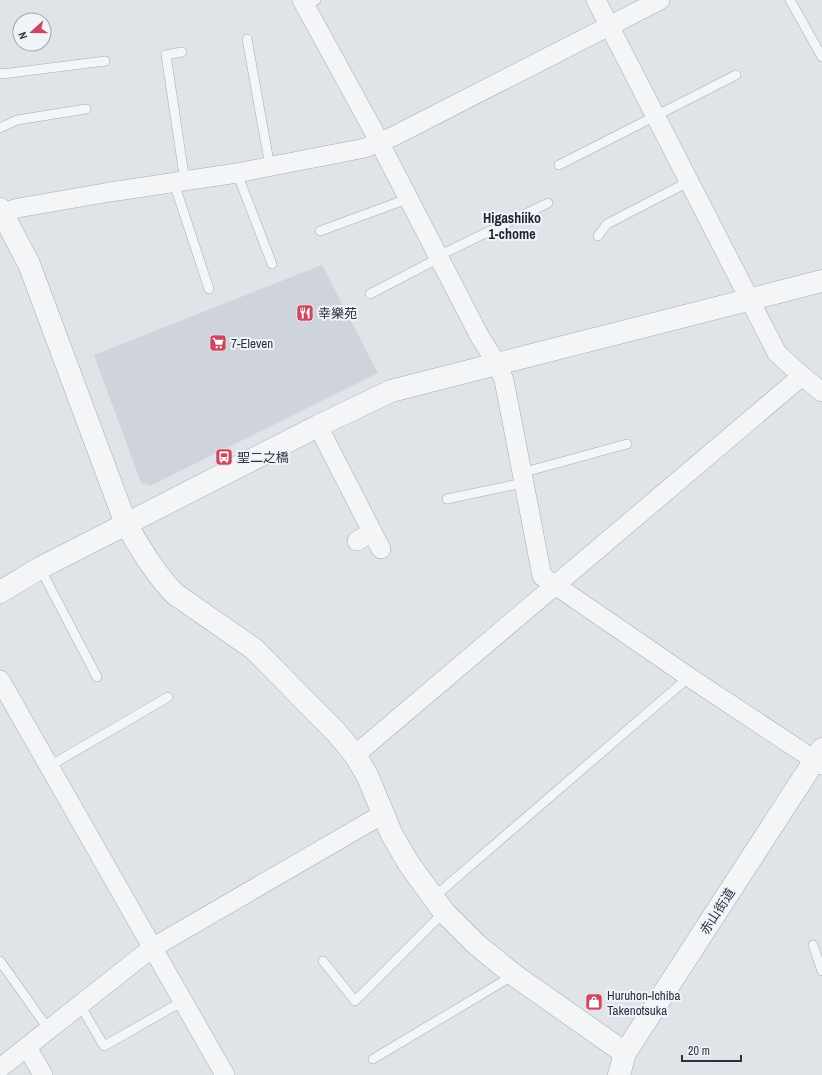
<svg xmlns="http://www.w3.org/2000/svg" width="822" height="1075" viewBox="0 0 822 1075" font-family="'Archivo Narrow','Noto Sans JP',sans-serif">
<style>
.built{fill:#cfd3db}
.lines{fill:none;stroke-linecap:round;stroke-linejoin:round}
.service-casing{stroke:#a5abb3;stroke-width:10}
.minor-casing{stroke:#a5abb3;stroke-width:20}
.tertiary-casing{stroke:#a5abb3;stroke-width:23}
.service{stroke:#f3f5f7;stroke-width:9}
.minor{stroke:#f3f5f7;stroke-width:19}
.tertiary{stroke:#f3f5f7;stroke-width:22}
.labels{text-anchor:middle;stroke-width:4;stroke-linejoin:round;paint-order:stroke}
.poi-label{font-size:13px;fill:#293240;stroke:#f0f3f7;text-anchor:start}
.street-label{font-size:13px;fill:#293240;stroke:#f0f3f7}
.neighbourhood-label{font-size:14px;font-weight:bold;fill:#1b2431;stroke:#f0f3f7}
</style>
<rect width="100%" height="100%" fill="#e0e4e9"/>
<!-- built -->
<polygon class="built" points="322,265 378,373 150,486 141,483 94,355"/>
<g class="lines">
<defs>
<g id="service">
<polyline points="790,0 822,57"/>
<polyline points="305,6 316,0"/>
<polyline points="247,39 270,167"/>
<polyline points="182,52 166,55 185,182"/>
<polyline points="0,73 2,74 105,61"/>
<polyline points="0,128 17,120 86,109"/>
<polyline points="559,165 736,75"/>
<polyline points="237,173 272,264"/>
<polyline points="174,183 209,289"/>
<polyline points="320,231 407,199"/>
<polyline points="598,236 607,224 690,181"/>
<polyline points="438,256 548,203"/>
<polyline points="370,294 439,258"/>
<polyline points="521,473 627,444"/>
<polyline points="447,499 523,483"/>
<polyline points="40,568 97,677"/>
<polyline points="48,767 168,697"/>
<polyline points="434,897 689,677"/>
<polyline points="813,945 822,971"/>
<polyline points="0,961 49,1030"/>
<polyline points="323,961 355,1001 444,912"/>
<polyline points="80,1005 104,1046 183,1001"/>
<polyline points="373,1059 514,975"/>
</g>
<g id="minor">
<polyline points="302,0 372,128 480,337 497,364 504,380 542,576 689,677 822,765"/>
<polyline points="596,0 777,353 802,376 822,392"/>
<polyline points="0,214 18,208 110,192 237,173 365,148 394,136 660,0"/>
<polyline points="318,426 381,549"/>
<polyline points="357,541 372,532"/>
<polyline points="0,680 225,1075"/>
<polyline points="355,755 802,376"/>
<polyline points="27,1047 43,1075"/>
<polyline points="0,1068 152,948 383,814"/>
</g>
<g id="tertiary">
<path d="M 0,209 L 29,264 L 126,524 C 141,549 155,574 175,594 L 254,649 L 336,732 L 355,755 L 367,775 L 392,835 L 409,864 L 444,912 L 477,945 L 514,975 L 625,1053"/>
<polyline points="0,592 40,568 318,426 391,391 822,281"/>
<polyline points="619,1075 625,1053 822,749"/>
</g>
</defs>
<!-- service casing -->
<use href="#service" class="service-casing"/>
<!-- minor casing -->
<use href="#minor" class="minor-casing"/>
<!-- tertiary casing -->
<use href="#tertiary" class="tertiary-casing"/>
<!-- service -->
<use href="#service" class="service"/>
<!-- minor -->
<use href="#minor" class="minor"/>
<!-- tertiary -->
<use href="#tertiary" class="tertiary"/>
</g>
<!-- icons -->
<defs>
<symbol id="restaurant-square" viewBox="-11 -11 22 22"><rect x="-9" y="-9" width="18" height="18" rx="4" fill="#cc4760" stroke="#f0f3f7"/><path d="M-5-6h1v4h1v-4h1v4h1v-4h1v5L-1.5 .5V6h-2V.5L-5-1ZM5-6V6H3V1.5H1.5Q1.5-4 5-6Z" fill="#fff"/></symbol>
<symbol id="supermarket-square" viewBox="-11 -11 22 22"><rect x="-9" y="-9" width="18" height="18" rx="4" fill="#cc4760" stroke="#f0f3f7"/><path d="M-6-5.5h2.5l.6 2H6L4.5 2H-2.5L-4.4-4H-6ZM-1.5 3.2a1.3 1.3 0 1 0 .1 0ZM3 3.2a1.3 1.3 0 1 0 .1 0Z" fill="#fff"/></symbol>
<symbol id="bus-square" viewBox="-11 -11 22 22"><rect x="-9" y="-9" width="18" height="18" rx="4" fill="#cc4760" stroke="#f0f3f7"/><path d="M-5-6H5V4H4V6H2V4H-2V6H-4V4H-5ZM-3.5-4V0h7V-4ZM-3.5 1.2v1.5H-2V1.2ZM2 1.2v1.5H3.5V1.2Z" fill="#fff"/></symbol>
<symbol id="shop-square" viewBox="-11 -11 22 22"><rect x="-9" y="-9" width="18" height="18" rx="4" fill="#cc4760" stroke="#f0f3f7"/><path d="M-5-2.5h2.3a2.7 3.5 0 0 1 5.4 0H5L5.5 6h-11ZM-1.5-2.5h3a1.5 2.3 0 0 0-3 0Z" fill="#fff"/></symbol>
</defs>
<g fill-rule="evenodd">
<use href="#restaurant-square" x="295" y="303" width="20" height="20"/>
<use href="#supermarket-square" x="208" y="333" width="20" height="20"/>
<use href="#bus-square" x="214" y="447" width="20" height="20"/>
<use href="#shop-square" x="584" y="992" width="20" height="20"/>
</g>
<g class="labels">
<!-- poi labels -->
<g class="poi-label">
<text x="318" y="318">幸樂苑</text>
<text x="231" y="348">7-Eleven</text>
<text x="237" y="462">聖二之橋</text>
<text x="607" y="1000">Huruhon-Ichiba<tspan x="607" dy="15">Takenotsuka</tspan></text>
</g>
<!-- street labels -->
<g class="street-label">
<text transform="translate(717 911) rotate(-57)" y="5">赤山街道</text>
</g>
<!-- neighbourhood labels -->
<g class="neighbourhood-label">
<text x="512" y="223">Higashiiko<tspan x="512" dy="16">1-chome</tspan></text>
</g>
</g>
<!-- north arrow -->
<g transform="translate(32 32) rotate(249)"><circle r="19" fill="#f0f3f7" stroke="#a0a6ae"/>
<path d="M0-3L7 15L0 10L-7 15Z" fill="#cc4760"/>
<text y="-6" font-size="11" font-weight="bold" text-anchor="middle" fill="#293240">N</text>
</g>
<!-- scale -->
<path d="M682 1055v6h59v-6" fill="none" stroke="#293240" stroke-width="2"/>
<text x="688" y="1055" font-size="12" fill="#293240" stroke="#f0f3f7" stroke-width="3" paint-order="stroke">20 m</text>
</svg>
